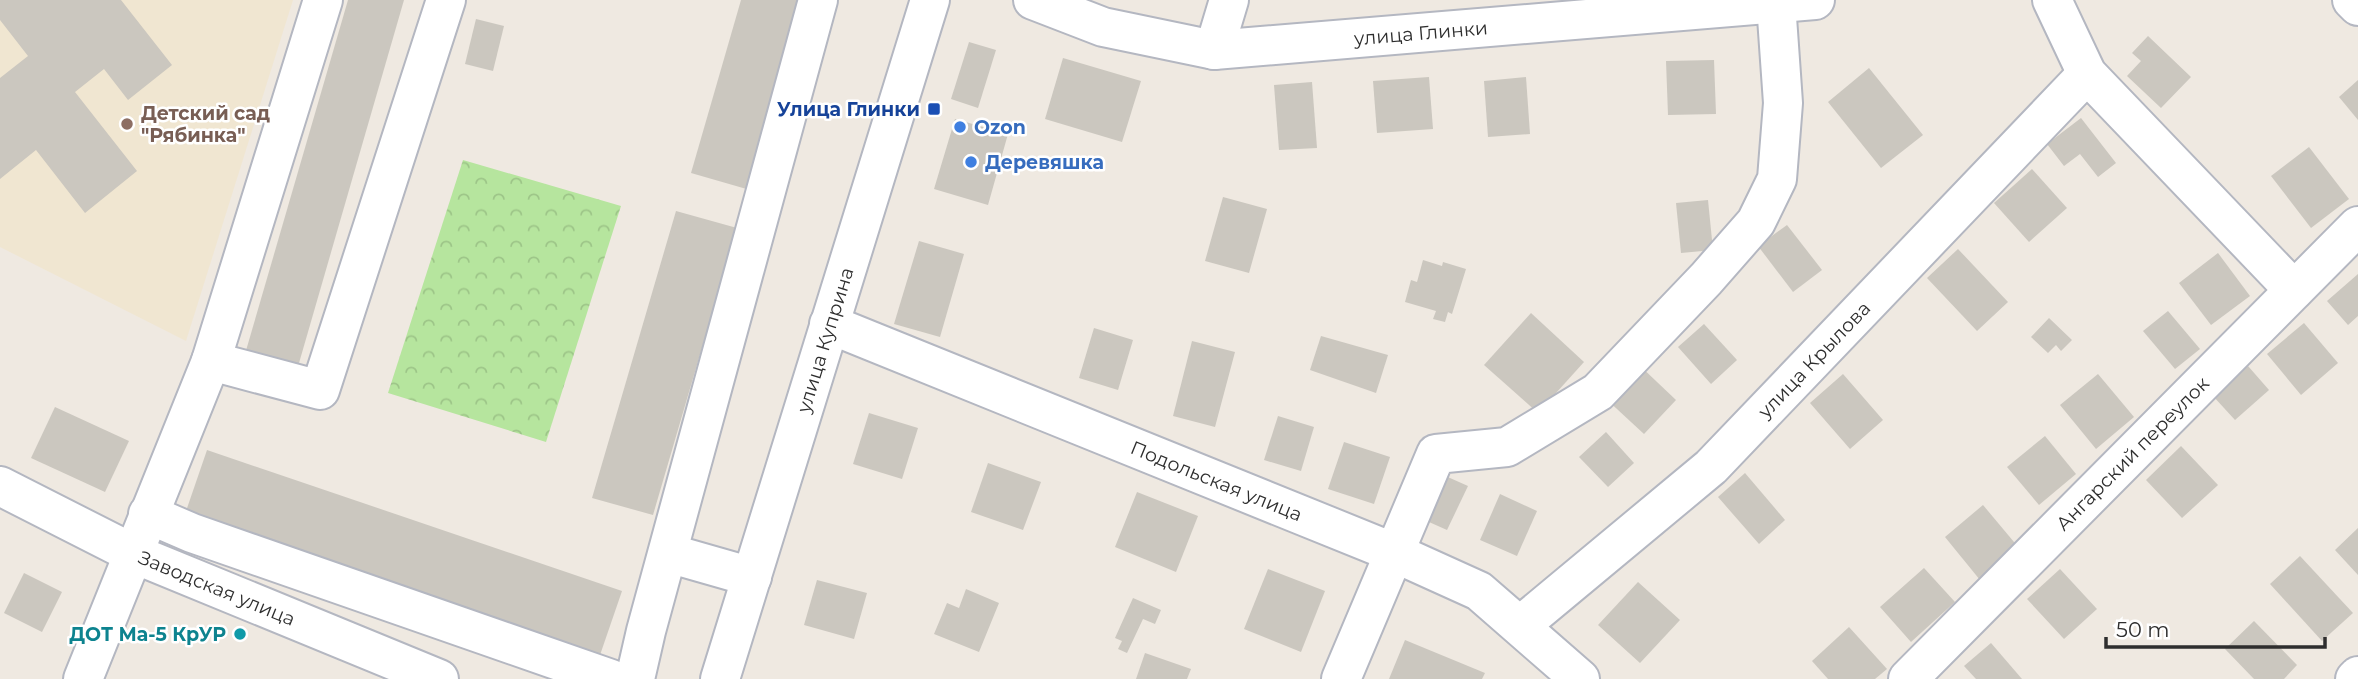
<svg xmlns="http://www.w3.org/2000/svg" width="2358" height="679" viewBox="0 0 2358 679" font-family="Montserrat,sans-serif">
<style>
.education{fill:#f0e6d1}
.park{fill:url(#park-crowns)}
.building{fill:#cbc7bf}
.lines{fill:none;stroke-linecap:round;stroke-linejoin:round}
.minor-casing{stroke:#b4b7c1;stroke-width:42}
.minor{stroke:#fff;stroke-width:38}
.transit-dot{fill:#1a4fb4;stroke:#fff;stroke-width:2.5}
.education-dot{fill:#8d6e63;stroke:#fff;stroke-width:2.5}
.shop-dot{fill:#3f7fe0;stroke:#fff;stroke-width:2.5}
.culture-dot{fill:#0f9aa8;stroke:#fff;stroke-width:2.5}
.labels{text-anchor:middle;stroke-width:5;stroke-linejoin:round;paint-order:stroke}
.street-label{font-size:19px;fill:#2e2e2e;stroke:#fff}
.transit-label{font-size:19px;font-weight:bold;fill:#164399;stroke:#fff;text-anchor:end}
.education-label{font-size:19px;font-weight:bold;fill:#785e54;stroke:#fff;text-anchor:start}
.shop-label{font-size:19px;font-weight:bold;fill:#366cbe;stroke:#fff;text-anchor:start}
.culture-label{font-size:19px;font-weight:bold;fill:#0d838f;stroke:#fff;text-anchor:end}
</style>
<defs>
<pattern id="park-crowns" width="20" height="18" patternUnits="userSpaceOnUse" patternTransform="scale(1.75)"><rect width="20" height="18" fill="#b6e59e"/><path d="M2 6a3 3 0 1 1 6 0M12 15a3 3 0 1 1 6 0" fill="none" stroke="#9dc588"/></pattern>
</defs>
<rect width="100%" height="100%" fill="#efe9e1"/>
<!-- education -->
<polygon class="education" points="0,0 293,0 186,341 0,247"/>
<!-- park -->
<polygon class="park" points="463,160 621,206 546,442 388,393"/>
<!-- building -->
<g class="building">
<polygon points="0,0 121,0 172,65 128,100 104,69 75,92 137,171 85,213 36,150 0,179 0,78 28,56 0,20"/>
<polygon points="348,0 404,0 297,370 245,354"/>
<polygon points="741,0 805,0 750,190 691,173"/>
<polygon points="476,19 504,26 493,71 465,64"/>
<polygon points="2148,36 2191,77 2161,108 2127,76 2141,61 2132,53"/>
<polygon points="969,42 996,50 978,108 951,99"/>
<polygon points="1063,58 1141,81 1122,142 1045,119"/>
<polygon points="1714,60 1716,114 1668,115 1666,61"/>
<polygon points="1869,68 1923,135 1881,168 1828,102"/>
<polygon points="1429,77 1433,129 1377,133 1373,81"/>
<polygon points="1526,77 1530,134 1488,137 1484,81"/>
<polygon points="2358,80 2358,120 2339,97"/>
<polygon points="1312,82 1317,148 1279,150 1274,85"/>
<polygon points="2081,118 2116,163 2098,177 2080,154 2064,166 2047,144"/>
<polygon points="955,119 1008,134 988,205 934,189"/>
<polygon points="2309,147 2349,199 2311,228 2271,176"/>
<polygon points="2032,169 2067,208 2029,242 1994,203"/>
<polygon points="1223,197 1267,209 1249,273 1205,261"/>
<polygon points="1708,200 1713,250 1681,253 1676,203"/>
<polygon points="676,211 737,228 653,515 592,498"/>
<polygon points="1787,225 1822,270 1793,292 1758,246"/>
<polygon points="919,241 964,254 940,337 894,324"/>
<polygon points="1958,249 2008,302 1977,331 1927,278"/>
<polygon points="2218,253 2250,296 2211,325 2179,283"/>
<polygon points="1423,260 1442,266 1443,262 1466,269 1452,314 1448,312 1445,322 1433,319 1436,311 1405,302 1411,280 1417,282"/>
<polygon points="2358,274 2358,316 2348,325 2327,301"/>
<polygon points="2168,311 2200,349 2175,369 2143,331"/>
<polygon points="1531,313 1584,362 1538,413 1484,365"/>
<polygon points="2049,318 2072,340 2061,351 2056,345 2048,353 2031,337"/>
<polygon points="2304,323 2338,363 2301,395 2267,354"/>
<polygon points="1704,324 1737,360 1711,384 1678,347"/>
<polygon points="1094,328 1133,340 1118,390 1079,378"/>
<polygon points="1321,336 1388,355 1376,393 1310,370"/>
<polygon points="1192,341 1235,352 1215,427 1173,416"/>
<polygon points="1637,363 1676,400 1644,434 1604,397"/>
<polygon points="2248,366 2269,390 2235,420 2213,396"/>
<polygon points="1843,374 1883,420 1850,449 1810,403"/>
<polygon points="2098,374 2134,417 2096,449 2060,405"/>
<polygon points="55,407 129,441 105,492 31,458"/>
<polygon points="869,413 918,428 902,479 853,464"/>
<polygon points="1278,416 1314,427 1301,471 1264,460"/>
<polygon points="1606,432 1634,463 1608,487 1579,457"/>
<polygon points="2045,436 2076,474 2039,505 2007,467"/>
<polygon points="1344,442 1390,457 1374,504 1328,489"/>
<polygon points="2181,446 2218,485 2182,518 2146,480"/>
<polygon points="207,450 622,591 600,655 185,514"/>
<polygon points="988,463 1041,482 1023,530 971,512"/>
<polygon points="1745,473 1785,520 1759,544 1718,497"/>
<polygon points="1441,474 1468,486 1447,530 1420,518"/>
<polygon points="1137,492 1198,516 1176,572 1115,547"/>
<polygon points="1500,494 1537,511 1517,556 1480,540"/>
<polygon points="1983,505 2019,548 1980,580 1945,537"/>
<polygon points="2358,528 2358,575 2335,550"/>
<polygon points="2300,556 2353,613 2322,641 2270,584"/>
<polygon points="1924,568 1955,602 1911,642 1880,607"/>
<polygon points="1268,569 1325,591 1301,652 1244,629"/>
<polygon points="2060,569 2097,609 2064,639 2027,599"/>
<polygon points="24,573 62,592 42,632 4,613"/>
<polygon points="817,580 867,593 854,639 804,625"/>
<polygon points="1638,582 1680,620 1640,663 1598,625"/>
<polygon points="966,589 999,603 979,652 934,634 947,603 959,608"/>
<polygon points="1133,598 1161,610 1155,624 1143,619 1127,653 1118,649 1122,641 1115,638"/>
<polygon points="2254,621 2297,665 2284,679 2254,679 2225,649"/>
<polygon points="1849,627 1887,669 1875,679 1828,679 1812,661"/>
<polygon points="1405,640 1485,673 1482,679 1389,679"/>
<polygon points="1991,643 2022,679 1976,679 1964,666"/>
<polygon points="1145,653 1191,669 1187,679 1136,679"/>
</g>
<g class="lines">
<defs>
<g id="minor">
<path id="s1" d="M 1033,0 L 1103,27 L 1214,50 L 1815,0"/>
<polyline points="2052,0 2087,74 2294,290"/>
<polyline points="2352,0 2358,6"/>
<polyline points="1214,50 1229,0"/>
<path id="s2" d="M 829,324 L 1395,553 L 1479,591 L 1580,679"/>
<polyline points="211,361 320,390 446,0"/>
<path id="s3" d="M 0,486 L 132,553 L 439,679"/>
<polyline points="148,514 192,533 611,679"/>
<polyline points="668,553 752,577"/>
<path id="s4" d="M 1521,625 L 1711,467 L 2087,74"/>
<polyline points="83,679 211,361 323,0"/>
<polyline points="635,679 646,631 818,0"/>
<path id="s5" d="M 720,679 L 930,0"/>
<polyline points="1341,679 1436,454 1507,447 1598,392 1706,279 1756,222 1777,179 1783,103 1776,3"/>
<path id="s6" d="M 1908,679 L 2358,226"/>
<polyline points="2355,679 2358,676"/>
</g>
</defs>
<!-- minor casing -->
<use href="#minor" class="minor-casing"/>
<!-- minor -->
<use href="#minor" class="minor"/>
</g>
<!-- markers -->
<rect class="transit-dot" x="927" y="102" width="14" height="14" rx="3.5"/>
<circle class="education-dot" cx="127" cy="124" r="7"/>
<g class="shop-dot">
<circle cx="960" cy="127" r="7"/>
<circle cx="971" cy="162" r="7"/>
</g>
<circle class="culture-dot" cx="240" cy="634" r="7"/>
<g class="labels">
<!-- street labels -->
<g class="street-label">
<text dy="7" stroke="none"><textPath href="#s1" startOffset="396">улица Глинки</textPath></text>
<text dy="7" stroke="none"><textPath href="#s5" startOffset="355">улица Куприна</textPath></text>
<text dy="7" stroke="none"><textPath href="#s4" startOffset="396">улица Крылова</textPath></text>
<text dy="7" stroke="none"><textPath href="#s6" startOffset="318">Ангарский переулок</textPath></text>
<text dy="7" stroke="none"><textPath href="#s2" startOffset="418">Подольская улица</textPath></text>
<text dy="7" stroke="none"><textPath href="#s3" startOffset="240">Заводская улица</textPath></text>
</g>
<!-- transit labels -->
<g class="transit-label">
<text x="920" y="116">Улица Глинки</text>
</g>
<!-- education labels -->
<g class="education-label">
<text x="141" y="120">Детский сад<tspan x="141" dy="22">"Рябинка"</tspan></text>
</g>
<!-- shop labels -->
<g class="shop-label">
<text x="974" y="134">Ozon</text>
<text x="985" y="169">Деревяшка</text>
</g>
<!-- culture labels -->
<g class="culture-label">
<text x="226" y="641">ДОТ Ма-5 КрУР</text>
</g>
</g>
<!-- scale -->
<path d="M2106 637v10h219v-10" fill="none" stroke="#2e2e2e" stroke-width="3.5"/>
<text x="2116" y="637" font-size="21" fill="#2e2e2e" stroke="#ffffff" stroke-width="5" paint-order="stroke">50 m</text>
</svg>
